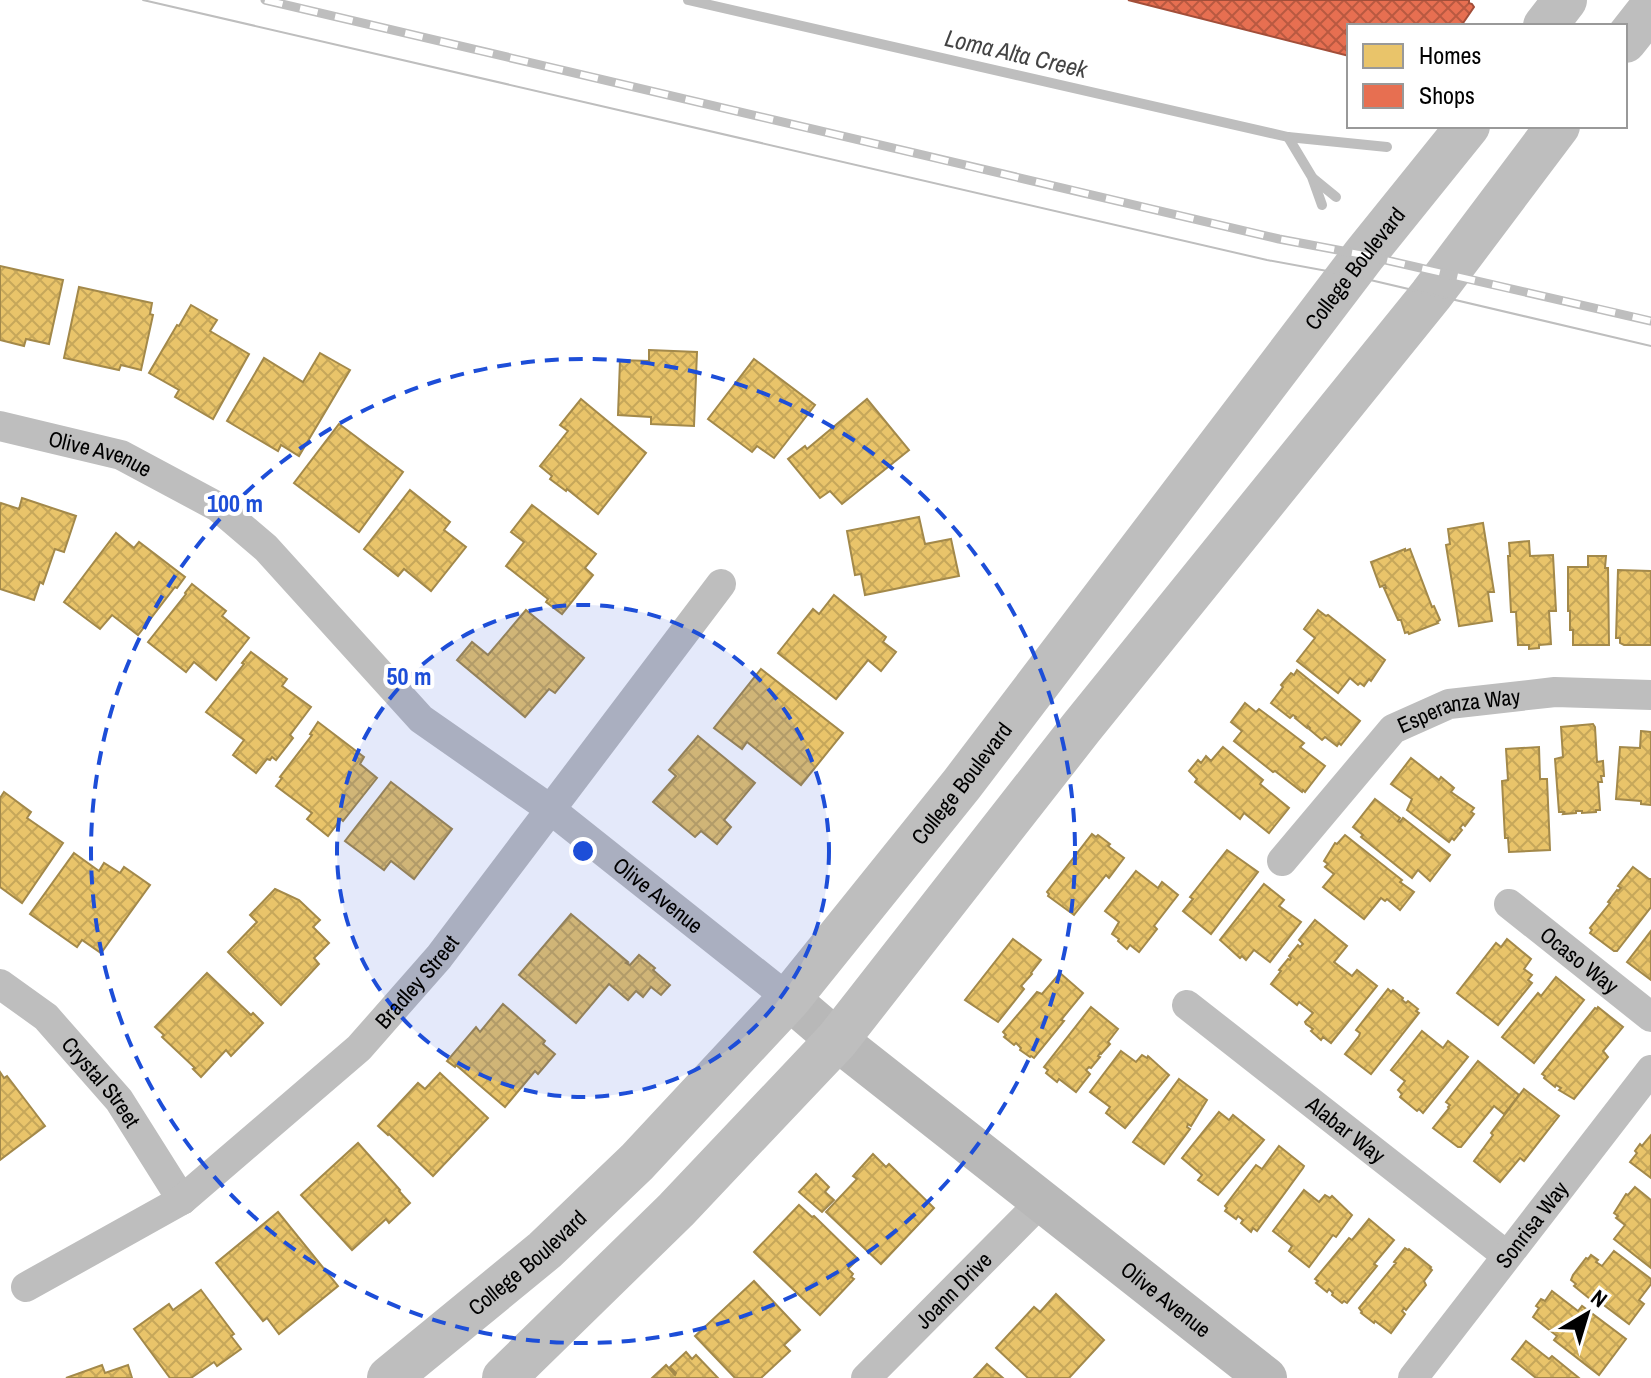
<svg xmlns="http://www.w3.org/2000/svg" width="1651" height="1378" viewBox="0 0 1651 1378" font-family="'Archivo Narrow',sans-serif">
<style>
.homes{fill:url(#homes-cross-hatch);stroke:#a3894a;stroke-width:2}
.shops{fill:url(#shops-cross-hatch);stroke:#a24e39;stroke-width:2}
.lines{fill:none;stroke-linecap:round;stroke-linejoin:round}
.stream{stroke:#bebebe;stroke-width:10}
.minor{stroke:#bebebe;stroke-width:30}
.secondary{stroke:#b8b8b8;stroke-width:42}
.primary{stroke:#bebebe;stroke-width:44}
.tram{stroke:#bebebe;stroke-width:2}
.rail-casing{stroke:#bebebe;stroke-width:9}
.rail{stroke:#fff;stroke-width:6;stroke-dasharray:18;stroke-linecap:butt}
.ring{fill:none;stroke:#1d4ed8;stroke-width:4;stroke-dasharray:14 10}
.labels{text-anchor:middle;stroke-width:8;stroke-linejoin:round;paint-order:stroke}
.street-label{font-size:22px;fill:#000;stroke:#fff}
.water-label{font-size:24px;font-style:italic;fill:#434343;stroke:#fff}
.centre{fill:#1d4ed8;stroke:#fff;stroke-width:4}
.ring-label{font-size:24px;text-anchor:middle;font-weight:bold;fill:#1d4ed8;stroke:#fff;stroke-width:8;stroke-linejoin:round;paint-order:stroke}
</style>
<defs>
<pattern id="homes-cross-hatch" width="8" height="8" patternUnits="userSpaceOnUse" patternTransform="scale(2)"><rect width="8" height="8" fill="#e9c46a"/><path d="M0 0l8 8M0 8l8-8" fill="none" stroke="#c6a75a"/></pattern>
<pattern id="shops-cross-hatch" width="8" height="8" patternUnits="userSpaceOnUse" patternTransform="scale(2)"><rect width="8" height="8" fill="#e76f51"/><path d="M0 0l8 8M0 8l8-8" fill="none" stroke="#b95941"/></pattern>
</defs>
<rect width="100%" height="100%" fill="#fff"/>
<!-- homes -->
<g class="homes">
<polygon points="0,266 63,280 49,344 26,339 24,346 0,340"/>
<polygon points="79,287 152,303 150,314 153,315 141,370 121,365 119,370 64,358"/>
<polygon points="191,305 217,320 210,331 249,354 213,419 175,397 179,390 149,373 177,325 179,326"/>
<polygon points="649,350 697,352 694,426 651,424 651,417 618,415 620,360 649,361"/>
<polygon points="320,353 350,370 299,456 281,445 278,451 227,421 264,358 303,382"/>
<polygon points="754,359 815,405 774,458 757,446 752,452 708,419"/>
<polygon points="581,399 646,453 598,514 567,489 566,491 550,479 552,476 540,466 568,431 560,425"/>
<polygon points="867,399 909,450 842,504 830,491 820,498 788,459 805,446 807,449"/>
<polygon points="339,424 403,472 359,532 294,483"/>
<polygon points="410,490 450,522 444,530 466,547 431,591 404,569 398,576 364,549"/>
<polygon points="22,498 76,516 64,552 55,549 43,584 40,582 34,600 0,589 0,507 1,503 19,509"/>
<polygon points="532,505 596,554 585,568 593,575 562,614 546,602 548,599 506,566 524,542 511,532"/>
<polygon points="919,517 925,544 951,539 959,576 865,595 861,574 855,575 847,531"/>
<polygon points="1483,523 1494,592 1488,592 1492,621 1459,626 1446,545 1450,544 1448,529"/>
<polygon points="116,533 134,548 139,542 185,577 177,588 175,587 138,635 112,615 100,629 64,602"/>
<polygon points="1529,541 1530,556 1553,555 1556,611 1549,611 1551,644 1539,645 1539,648 1529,649 1529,645 1518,645 1516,612 1511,612 1508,556 1510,556 1509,543"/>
<polygon points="1405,549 1405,551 1410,549 1432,607 1434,606 1440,620 1437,622 1438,623 1409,634 1408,632 1405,633 1401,620 1398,620 1384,588 1386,588 1385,585 1380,587 1371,562"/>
<polygon points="1588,556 1606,556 1605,568 1608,568 1609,645 1573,645 1573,630 1570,630 1570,611 1568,611 1568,567 1588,567"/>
<polygon points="1618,570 1651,571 1651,645 1624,645 1620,643 1620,638 1616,638"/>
<polygon points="192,584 226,611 222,616 249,638 216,680 194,662 186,672 148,642 186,594 185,593"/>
<polygon points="834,595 886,637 883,642 896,652 881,671 868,660 836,699 778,653 813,609 819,614"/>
<polygon points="526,610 584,658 555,693 549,689 525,717 457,660 472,642 488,655"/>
<polygon points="1318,610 1326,616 1328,615 1385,660 1371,681 1369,679 1364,686 1360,683 1358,685 1350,678 1338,693 1297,661 1315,638 1304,629"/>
<polygon points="251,652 287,679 282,686 311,707 290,735 293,738 276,760 272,757 270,760 267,759 256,773 233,755 244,740 206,712 244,664 242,663"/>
<polygon points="761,669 843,733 801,785 747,742 742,749 714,728"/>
<polygon points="1297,670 1360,721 1341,745 1339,743 1337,746 1325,737 1322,740 1309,729 1310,728 1308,726 1307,728 1295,718 1296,717 1293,715 1290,718 1271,703 1283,687 1281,685 1291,673 1294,675"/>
<polygon points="1245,703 1256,712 1259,709 1304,743 1300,747 1325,766 1305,792 1303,790 1302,792 1275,771 1273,772 1234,741 1242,731 1231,722"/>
<polygon points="318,722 364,757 360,764 377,778 343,821 341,819 328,836 307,819 312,813 276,786 282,778 280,777 312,735 310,734"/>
<polygon points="1593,724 1595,727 1597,762 1603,761 1604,776 1601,776 1602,782 1598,782 1600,810 1596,810 1596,812 1582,813 1582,811 1576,811 1576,813 1563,814 1564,812 1559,812 1555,759 1563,757 1561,727"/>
<polygon points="1641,731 1651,732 1651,805 1641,804 1641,801 1616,799 1620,747 1640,748"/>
<polygon points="698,736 755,783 724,820 731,827 717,844 701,831 695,837 653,802 676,776 669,770"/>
<polygon points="1223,747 1263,780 1260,784 1289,808 1269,833 1244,813 1240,819 1195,782 1197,779 1189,771 1198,760 1201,763 1206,756 1211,761"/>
<polygon points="1539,747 1540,779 1547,779 1550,850 1509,852 1508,838 1505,838 1502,781 1508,780 1506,749"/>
<polygon points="1411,758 1439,780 1441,777 1454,788 1451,792 1474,808 1471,812 1474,814 1465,826 1463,824 1460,828 1462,830 1454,840 1452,838 1449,842 1407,810 1412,799 1391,784"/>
<polygon points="391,782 452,829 414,879 391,861 384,870 345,841"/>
<polygon points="4,792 31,812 27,818 63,843 22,903 0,887 0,798"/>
<polygon points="1375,799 1400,818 1398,821 1400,822 1403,818 1450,855 1430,881 1418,870 1412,878 1361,837 1363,835 1353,827"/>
<polygon points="1092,834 1096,837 1098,835 1110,844 1108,846 1124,858 1109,878 1106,875 1074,915 1048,896 1049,894 1047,892"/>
<polygon points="1345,835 1402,880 1400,882 1414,892 1400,910 1387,899 1385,901 1381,898 1364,919 1323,887 1334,874 1325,867 1328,864 1324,861 1335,843 1337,844"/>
<polygon points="1227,850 1258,872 1211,934 1183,911 1193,899 1190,897"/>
<polygon points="74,853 99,871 104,863 120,873 124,867 150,885 101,953 82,940 77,947 30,914"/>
<polygon points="1633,867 1649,879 1651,879 1651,907 1617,951 1614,951 1590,933 1592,930 1590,928 1610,903 1608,902 1617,890 1618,891 1621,888 1618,886"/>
<polygon points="1136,871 1158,888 1162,882 1178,895 1154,926 1157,929 1139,952 1130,945 1127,949 1118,941 1119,939 1112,934 1119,922 1105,911"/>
<polygon points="1264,884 1284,900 1279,906 1301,922 1270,962 1254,950 1246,960 1242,956 1240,958 1220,940"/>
<polygon points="275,889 299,900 320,920 313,927 329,943 314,958 319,964 281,1005 228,952 257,922 250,915"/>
<polygon points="571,914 628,962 626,963 630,965 639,955 655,968 653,970 670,985 661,995 651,987 643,997 636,991 628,1000 609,984 576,1023 519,975"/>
<polygon points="1315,920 1347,946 1334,962 1352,976 1357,970 1377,986 1331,1043 1323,1037 1321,1040 1311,1031 1313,1029 1306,1024 1305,1022 1313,1013 1299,1002 1297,1005 1271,984 1281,971 1279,970 1288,959 1290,960 1291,958 1289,956 1298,945 1300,947 1303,944 1299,940"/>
<polygon points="1651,931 1651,980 1627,962"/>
<polygon points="1013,939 1041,960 1031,973 1032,974 1021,986 1024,989 998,1022 965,1000"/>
<polygon points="1507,939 1531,959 1524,969 1532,975 1528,980 1532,983 1498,1025 1457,993 1496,943 1501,947"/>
<polygon points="207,973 251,1015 253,1013 263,1023 231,1056 226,1050 201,1077 193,1069 195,1068 162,1037 164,1035 155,1027"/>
<polygon points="1060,973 1083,993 1061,1020 1064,1021 1034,1058 1031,1056 1030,1057 1020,1050 1021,1048 1016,1043 1014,1045 1004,1037 1006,1035 1003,1032 1037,992 1042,994"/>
<polygon points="1556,977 1584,1000 1534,1063 1502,1037 1538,993 1541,996"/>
<polygon points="1388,989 1391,992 1393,990 1403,998 1402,1000 1406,1003 1408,1001 1418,1009 1416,1011 1419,1013 1371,1074 1345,1054 1359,1036 1360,1033 1356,1030"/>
<polygon points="503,1004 545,1041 543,1044 555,1054 538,1074 535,1071 505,1107 456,1065 455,1067 447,1061 476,1027 480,1032"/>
<polygon points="1091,1007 1118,1029 1108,1042 1110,1044 1101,1054 1100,1053 1098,1056 1100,1057 1091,1068 1089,1067 1086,1070 1090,1074 1076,1092 1059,1079 1057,1082 1046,1073 1048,1070 1044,1067"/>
<polygon points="1598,1007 1623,1027 1603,1051 1608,1057 1574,1099 1559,1090 1561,1088 1556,1085 1555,1087 1544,1078 1545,1076 1542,1074 1595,1008 1597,1009"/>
<polygon points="1422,1031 1443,1048 1448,1041 1468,1057 1423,1113 1419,1109 1417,1111 1400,1097 1402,1094 1398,1090 1405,1081 1391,1070"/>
<polygon points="1121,1051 1136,1062 1142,1055 1147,1058 1148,1056 1169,1075 1125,1128 1106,1113 1110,1107 1090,1092"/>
<polygon points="1478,1061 1519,1095 1504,1114 1494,1106 1461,1147 1458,1147 1433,1128 1449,1108 1448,1107 1450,1105 1446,1102"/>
<polygon points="0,1072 4,1078 7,1076 45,1126 0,1160"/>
<polygon points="440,1073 488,1118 433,1176 389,1134 388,1135 378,1126 418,1083 425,1089"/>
<polygon points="1179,1079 1207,1100 1191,1126 1188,1124 1187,1127 1190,1129 1164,1164 1133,1142"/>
<polygon points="1524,1089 1559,1116 1524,1161 1520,1158 1500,1182 1474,1161 1493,1135 1491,1133"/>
<polygon points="1219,1112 1229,1120 1233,1115 1264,1140 1218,1195 1198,1180 1202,1175 1182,1158"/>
<polygon points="1651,1135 1651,1178 1630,1162 1637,1153 1635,1151 1640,1144 1642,1146"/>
<polygon points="358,1143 400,1190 399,1191 410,1203 389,1223 386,1219 352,1250 301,1195"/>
<polygon points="1279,1146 1304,1166 1303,1168 1257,1231 1253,1228 1251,1232 1241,1223 1243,1220 1238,1216 1236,1219 1225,1211 1227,1208 1225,1206 1256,1165 1262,1169"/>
<polygon points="873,1154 886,1167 889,1164 934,1208 881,1264 826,1212 857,1179 853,1176"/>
<polygon points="816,1174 829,1187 825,1192 834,1200 822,1212 799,1192"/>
<polygon points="1635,1187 1651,1200 1651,1268 1614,1239 1625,1225 1616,1218 1618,1216 1614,1213 1626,1194 1628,1195"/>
<polygon points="1304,1190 1319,1202 1325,1195 1330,1198 1332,1196 1352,1215 1336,1237 1333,1235 1309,1267 1289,1251 1292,1246 1273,1231"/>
<polygon points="799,1205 812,1217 814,1216 858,1259 848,1269 853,1274 851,1277 854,1279 820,1315 754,1252"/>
<polygon points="278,1212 338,1286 279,1334 267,1318 263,1321 216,1263"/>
<polygon points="1369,1219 1394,1240 1374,1264 1377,1266 1347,1303 1344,1301 1342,1303 1332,1295 1333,1293 1329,1289 1327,1292 1316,1283 1318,1281 1315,1279 1349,1238 1352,1240"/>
<polygon points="1405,1248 1408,1250 1409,1249 1431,1267 1430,1268 1432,1270 1424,1281 1426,1285 1406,1310 1404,1308 1402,1311 1405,1314 1391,1333 1375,1321 1374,1323 1361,1313 1362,1312 1359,1308 1396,1263 1394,1262"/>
<polygon points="1614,1251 1651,1279 1651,1284 1639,1300 1644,1304 1629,1324 1597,1300 1595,1303 1574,1286 1576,1284 1571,1280 1573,1275 1586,1258 1588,1259 1591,1255 1598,1260 1596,1262 1602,1266"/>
<polygon points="754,1281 800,1330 784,1345 790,1351 761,1378 735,1378 695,1336"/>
<polygon points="201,1290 234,1334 231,1336 241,1349 217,1366 214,1362 191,1378 170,1378 134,1329 169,1304 173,1310"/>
<polygon points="1552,1291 1578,1311 1582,1306 1626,1339 1599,1375 1554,1340 1557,1336 1533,1317 1539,1308 1536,1306 1541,1299 1545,1301"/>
<polygon points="1056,1294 1104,1340 1069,1378 1028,1378 996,1348 1034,1307 1040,1312"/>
<polygon points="1526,1341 1549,1359 1552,1356 1579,1378 1536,1378 1512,1359"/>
<polygon points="686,1352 692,1359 696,1355 718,1378 652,1378 666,1365 675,1375 676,1373 670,1367"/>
<polygon points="987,1364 1003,1378 974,1378"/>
<polygon points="102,1365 105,1373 128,1365 132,1378 66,1378"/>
</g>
<!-- shops -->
<polygon class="shops" points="1128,0 1469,0 1469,3 1472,4 1474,7 1461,26 1349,26 1349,56"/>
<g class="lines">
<!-- stream -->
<g class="stream">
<polyline points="688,0 1288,137 1387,147"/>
<polyline points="1288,137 1312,177 1322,205"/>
<polyline points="1314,179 1336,197"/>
</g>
<!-- minor -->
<g class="minor">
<path id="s1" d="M 0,426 L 121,455 L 218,507 L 266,548 L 421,719 L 550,809 L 789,999"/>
<path id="s2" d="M 1282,861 L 1393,729 L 1449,704 L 1555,692 L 1651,695"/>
<path id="s3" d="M 1509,904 L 1651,1017"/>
<path id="s4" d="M 0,984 L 46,1017 L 119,1100 L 182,1200"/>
<path id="s5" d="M 1187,1005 L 1506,1255"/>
<path id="s6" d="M 26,1287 L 182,1200 L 359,1048 L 439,957 L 721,584"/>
<path id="s7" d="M 866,1378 L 1042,1201"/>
<path id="s8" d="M 1413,1378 L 1651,1070"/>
</g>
<!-- secondary -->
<path class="secondary" id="s9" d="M 789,999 L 837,1040 L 1266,1378"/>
<!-- primary -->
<g class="primary">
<polyline points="1545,26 1565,0"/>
<polyline points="1625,41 1651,8"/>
<path id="s10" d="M 389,1378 L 545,1250 L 637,1162 L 789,999 L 962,784 L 1364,255 L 1468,126"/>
<polyline points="504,1378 676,1210 837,1040 1081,728 1431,295 1558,126"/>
</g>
<!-- tram -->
<polyline class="tram" points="143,0 1267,260 1349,275 1651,346"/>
<defs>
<polyline id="rail" points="265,0 1279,239 1364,255 1651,321"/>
</defs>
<!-- rail casing -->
<use href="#rail" class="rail-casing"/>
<!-- rail -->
<use href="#rail" class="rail"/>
</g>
<!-- distance rings -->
<circle cx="583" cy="851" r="246" fill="#1d4ed8" fill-opacity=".12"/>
<g class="ring">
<circle cx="583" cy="851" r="246"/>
<circle cx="583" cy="851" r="492"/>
</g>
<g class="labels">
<!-- street labels -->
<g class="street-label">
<text dy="8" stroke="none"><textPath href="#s10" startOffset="1476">College Boulevard</textPath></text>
<text dy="8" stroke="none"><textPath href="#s1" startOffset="104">Olive Avenue</textPath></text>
<text dy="8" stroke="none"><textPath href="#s2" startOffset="242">Esperanza Way</textPath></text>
<text dy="8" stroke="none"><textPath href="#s10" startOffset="828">College Boulevard</textPath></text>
<text dy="8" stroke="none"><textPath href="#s1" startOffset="824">Olive Avenue</textPath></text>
<text dy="8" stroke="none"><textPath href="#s3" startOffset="90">Ocaso Way</textPath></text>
<text dy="8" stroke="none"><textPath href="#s6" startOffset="500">Bradley Street</textPath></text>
<text dy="8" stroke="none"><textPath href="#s4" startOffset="142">Crystal Street</textPath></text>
<text dy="8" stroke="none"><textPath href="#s5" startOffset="202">Alabar Way</textPath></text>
<text dy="8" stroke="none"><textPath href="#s8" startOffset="194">Sonrisa Way</textPath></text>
<text dy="8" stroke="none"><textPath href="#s10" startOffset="180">College Boulevard</textPath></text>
<text dy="8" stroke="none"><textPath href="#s7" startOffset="124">Joann Drive</textPath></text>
<text dy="8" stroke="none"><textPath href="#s9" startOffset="482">Olive Avenue</textPath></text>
</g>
<!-- water labels -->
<g class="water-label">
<text transform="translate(1016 54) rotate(13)" y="8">Loma Alta Creek</text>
</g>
</g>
<circle cx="583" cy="851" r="12" class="centre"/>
<g class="ring-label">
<text x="235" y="512">100 m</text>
<text x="409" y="685">50 m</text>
</g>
<!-- legend -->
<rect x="1347" y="24" width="280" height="104" fill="#ffffff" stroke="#999999" stroke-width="2"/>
<rect x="1363" y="44" width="40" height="24" fill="#e9c46a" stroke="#999999" stroke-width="2"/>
<text x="1419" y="64" font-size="24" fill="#000000">Homes</text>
<rect x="1363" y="84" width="40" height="24" fill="#e76f51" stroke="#999999" stroke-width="2"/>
<text x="1419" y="104" font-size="24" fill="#000000">Shops</text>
<!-- north arrow -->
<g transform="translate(1587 1314) rotate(38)" stroke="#ffffff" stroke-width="6" paint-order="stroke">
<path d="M0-6L14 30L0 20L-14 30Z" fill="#000000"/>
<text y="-12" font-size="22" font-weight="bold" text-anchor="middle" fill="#000000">N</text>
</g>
</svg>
